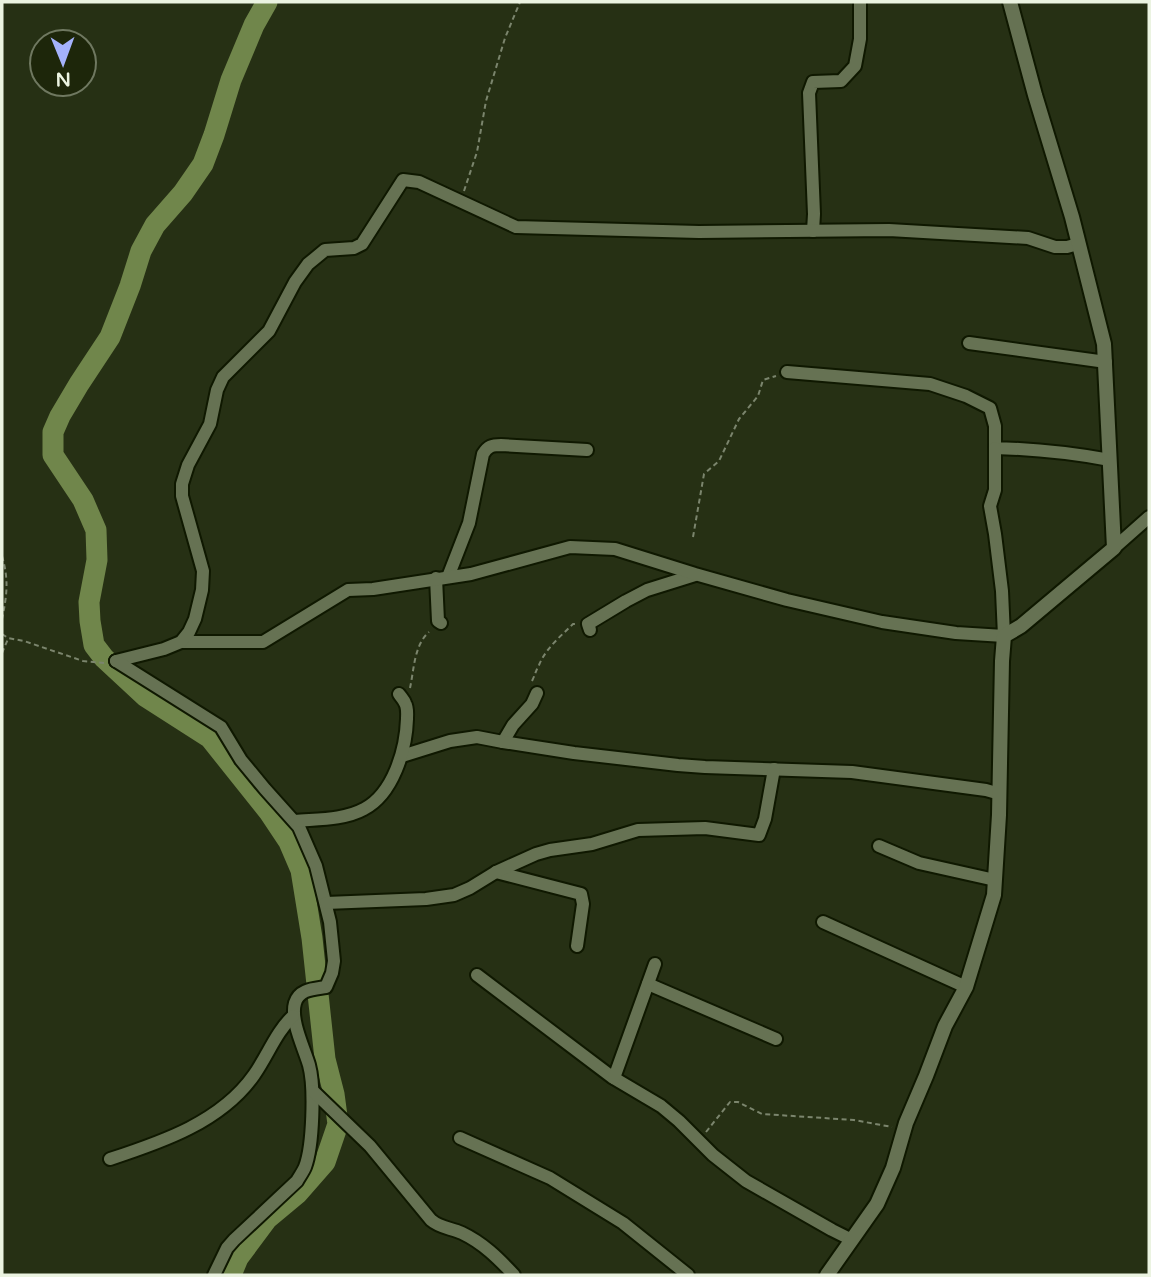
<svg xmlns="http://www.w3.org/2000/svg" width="1151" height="1277" viewBox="0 0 1151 1277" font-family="'Varela Round',sans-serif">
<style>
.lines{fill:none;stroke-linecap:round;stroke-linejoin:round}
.river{stroke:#70864b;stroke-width:21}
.minor-casing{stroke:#0f1800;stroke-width:16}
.tertiary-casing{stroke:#0f1800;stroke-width:18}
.path{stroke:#7b856d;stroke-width:2;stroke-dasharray:5 3.5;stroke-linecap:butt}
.minor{stroke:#667253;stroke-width:12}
.tertiary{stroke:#667253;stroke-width:14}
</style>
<rect width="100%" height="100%" fill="#263014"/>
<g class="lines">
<!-- river -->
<polyline class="river" points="231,1275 238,1258 267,1219 297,1194 325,1162 338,1124 334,1094 325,1059 312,938 301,870 289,842 269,812 210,738 146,697 104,658 94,645 90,621 89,602 97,560 96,530 83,500 53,455 53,432 60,416 79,384 110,337 130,286 141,251 155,225 183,193 203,164 214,135 231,80 254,25 267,2"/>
<defs>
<g id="minor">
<polyline points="813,231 814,214 809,93 813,82 841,81 855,66 860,39 860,2"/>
<polyline points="969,343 1106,362"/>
<path d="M 787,372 L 930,384 L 966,396 L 990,408 L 995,426 L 995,448 C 1034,449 1072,453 1110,460"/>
<polyline points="1114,548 1149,517"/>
<path d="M 448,577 L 469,523 L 483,454 C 488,446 492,445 501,445 L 587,450"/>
<polyline points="436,578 438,621 441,623"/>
<polyline points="590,630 588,624 626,601 647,590 695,575"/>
<polyline points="181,642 263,642 348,590 373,589 471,574 570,547 615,549 695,574 787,600 882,622 956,633 1004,636 1002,591 995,534 990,506 995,490 995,448"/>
<polyline points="116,661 164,649 181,642 189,632 195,619 202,590 203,571 182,496 182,484 188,465 210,424 217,390 223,377 269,331 295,282 308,264 325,250 354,248 362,244 403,180 419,182 516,227 699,232 889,230 1028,238 1055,247 1067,247 1078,244"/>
<path d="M 116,661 L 221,727 L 241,760 L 265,789 L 299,827 L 316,866 L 330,922 L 334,961 L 332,973 L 326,987 C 314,989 299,989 295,1003 C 290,1020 304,1048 309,1065 C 315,1087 313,1146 305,1167 C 303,1172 299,1177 297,1181 L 234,1240 L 227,1248 L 214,1275"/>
<polyline points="503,742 513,725 532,704 537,693"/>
<polyline points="402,756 450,741 477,737 503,742 574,753 678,765 705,767 852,772 986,790 1000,794"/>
<path d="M 295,821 C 317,819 344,820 364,809 C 393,794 406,750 407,719 C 407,714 408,708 405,703 C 404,700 401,697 399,694"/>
<polyline points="879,846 919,863 995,880"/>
<polyline points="496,872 581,894 583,904 577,946"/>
<polyline points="326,903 426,899 454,895 470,888 496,872 536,854 550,850 592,844 638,830 705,828 759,835 765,819 774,769"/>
<polyline points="823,922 966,987"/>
<polyline points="477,975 612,1077 661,1106 679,1121 713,1155 746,1181 832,1230 852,1240"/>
<polyline points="648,984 776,1039"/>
<polyline points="614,1078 655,964"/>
<path d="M 313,1091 L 370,1146 L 431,1220 C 440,1228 451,1228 462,1233 C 483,1243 498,1258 514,1275"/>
<polyline points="460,1138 550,1178 623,1223 688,1275"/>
<path d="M 110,1159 C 162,1142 221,1122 254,1075 C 268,1055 276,1032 293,1016"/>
</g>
<polyline id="tertiary" points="827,1275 877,1204 893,1168 906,1123 926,1076 945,1026 966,987 994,895 999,815 1002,661 1004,636 1021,626 1114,548 1104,344 1072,217 1035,95 1010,2"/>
</defs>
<!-- minor casing -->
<use href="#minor" class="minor-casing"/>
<!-- tertiary casing -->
<use href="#tertiary" class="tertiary-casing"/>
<!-- path -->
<g class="path">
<polyline points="464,191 477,152 486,101 505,38 520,2"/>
<polyline points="693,537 704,474 719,461 739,419 758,396 763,380 776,376"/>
<path d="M 2,556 C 9,580 7,595 2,619"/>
<polyline points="2,634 8,638 24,641 83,661 104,663"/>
<polyline points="2,653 8,639"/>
<path d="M 532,681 C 535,675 536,670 539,665 C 546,648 561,636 573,624 L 577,624"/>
<path d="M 410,688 C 414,670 414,645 429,632"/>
<polyline points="706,1132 730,1102 738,1102 762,1114 854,1120 892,1127"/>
</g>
<!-- minor -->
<use href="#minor" class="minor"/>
<!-- tertiary -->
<use href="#tertiary" class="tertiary"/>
</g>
<!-- border -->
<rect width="1151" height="1277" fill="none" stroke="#ebf3e1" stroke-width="7"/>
<!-- north arrow -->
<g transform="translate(63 63) rotate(179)"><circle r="33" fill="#1d260a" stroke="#6f7860" stroke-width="2"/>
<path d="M0-5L12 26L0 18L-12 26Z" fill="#a4b2fc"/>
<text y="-10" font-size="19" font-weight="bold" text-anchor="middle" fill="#ebf3e1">N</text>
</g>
</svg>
